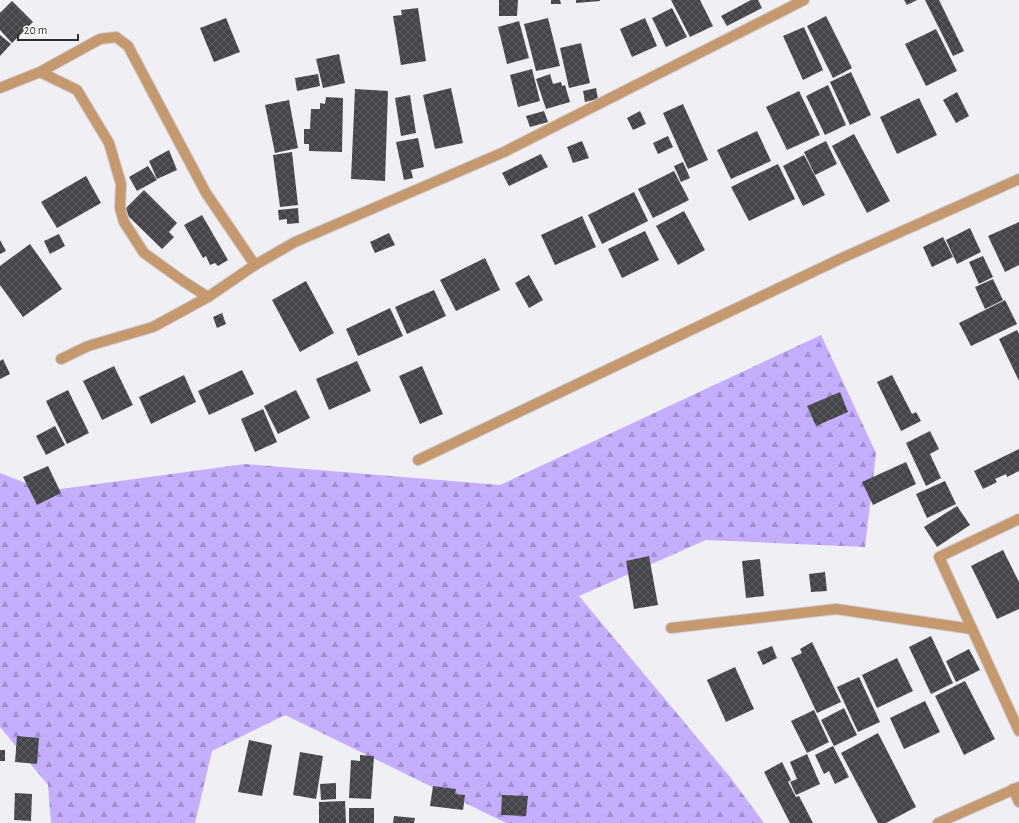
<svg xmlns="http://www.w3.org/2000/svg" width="1019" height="823" viewBox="0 0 1019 823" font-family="'Alegreya Sans',sans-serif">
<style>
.forest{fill:url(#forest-firs)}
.building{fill:url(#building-cross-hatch)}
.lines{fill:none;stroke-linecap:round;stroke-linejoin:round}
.street-casing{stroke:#cdccd1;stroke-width:12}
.street{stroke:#c5986e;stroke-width:10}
</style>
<defs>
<pattern id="forest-firs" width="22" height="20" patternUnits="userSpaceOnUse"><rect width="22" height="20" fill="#c6aefe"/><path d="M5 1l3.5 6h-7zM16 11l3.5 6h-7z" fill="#a18ece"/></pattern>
<pattern id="building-cross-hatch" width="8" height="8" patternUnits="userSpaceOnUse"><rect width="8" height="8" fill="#454448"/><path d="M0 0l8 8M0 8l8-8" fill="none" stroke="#5e5d60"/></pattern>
</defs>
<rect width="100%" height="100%" fill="#f0eff4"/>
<!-- forest -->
<polygon class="forest" points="821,335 876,453 865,547 706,540 579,596 730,777 764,823 506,823 285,715 212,751 195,823 51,823 48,785 0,727 0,473 46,491 245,464 500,485"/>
<!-- building -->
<g class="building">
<polygon points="499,0 518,0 517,16 499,16"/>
<polygon points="551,0 560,0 561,4 551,4"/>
<polygon points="576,0 600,0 600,1 576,3"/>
<polygon points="671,0 700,0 713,26 690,37"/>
<polygon points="751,0 758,0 762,8 727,26 721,16"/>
<polygon points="904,0 917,0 907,5"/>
<polygon points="925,0 939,0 964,51 953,56"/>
<polygon points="12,1 33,22 12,43 0,30 0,13"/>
<polygon points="418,8 426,61 401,65 393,16 402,15 401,10"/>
<polygon points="672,8 687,37 666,47 652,18"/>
<polygon points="826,16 852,68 833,78 807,26"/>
<polygon points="226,18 240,52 214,62 200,28"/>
<polygon points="548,18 560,66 536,71 524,24"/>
<polygon points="645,18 657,46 632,57 620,29"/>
<polygon points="519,21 529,58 507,64 498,27"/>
<polygon points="804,27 823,70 803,80 783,36"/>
<polygon points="936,29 957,71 926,86 905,44"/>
<polygon points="0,35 11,44 0,56"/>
<polygon points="581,43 590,83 569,88 560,48"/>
<polygon points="339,54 345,83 323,88 316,59"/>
<polygon points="532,69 540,101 518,107 510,75"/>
<polygon points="851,72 871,115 850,125 830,82"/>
<polygon points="318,74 320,86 297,91 295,78"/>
<polygon points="550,74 553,84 561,82 562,86 565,85 570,102 546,109 536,79"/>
<polygon points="828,85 846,125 825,135 806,96"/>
<polygon points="451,88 463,143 435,149 423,95"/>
<polygon points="596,88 598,99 585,102 583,91"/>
<polygon points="355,89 388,91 385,181 351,179"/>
<polygon points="799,91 820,135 787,150 766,107"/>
<polygon points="957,92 969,116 956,123 943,100"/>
<polygon points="410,95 416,133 401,136 395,98"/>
<polygon points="326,97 343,98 342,152 309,151 309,144 304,144 304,129 310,129 311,109 320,109 320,103 325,104"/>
<polygon points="919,98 937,135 897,154 880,117"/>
<polygon points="289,100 298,148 275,153 265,105"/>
<polygon points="683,104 708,160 688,169 663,113"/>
<polygon points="544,111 548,122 530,127 526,116"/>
<polygon points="640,111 646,124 633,130 627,118"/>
<polygon points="757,131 771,161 731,179 717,150"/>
<polygon points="854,134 890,201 867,213 832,146"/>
<polygon points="668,136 673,147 658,154 653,143"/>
<polygon points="418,138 424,167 411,170 413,178 404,180 396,142"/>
<polygon points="582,141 589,158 573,163 567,147"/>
<polygon points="826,141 837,164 815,175 804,152"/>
<polygon points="169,150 177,170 157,179 149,161"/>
<polygon points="292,152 298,205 280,207 273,155"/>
<polygon points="541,154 548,167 509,186 502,173"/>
<polygon points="804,155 825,195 803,206 783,166"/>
<polygon points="683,162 690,178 681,182 674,166"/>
<polygon points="778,164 795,199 749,221 731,187"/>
<polygon points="148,166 157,180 137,191 129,177"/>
<polygon points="674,171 689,200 653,218 638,189"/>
<polygon points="86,176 101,203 57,228 41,202"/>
<polygon points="144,190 177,223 169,232 174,237 162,249 123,211"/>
<polygon points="634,192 648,221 602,244 588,215"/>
<polygon points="298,208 299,223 287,224 287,219 279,220 278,210"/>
<polygon points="684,211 705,250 678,265 656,226"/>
<polygon points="202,215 228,260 218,266 215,263 210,265 206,256 203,258 184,225"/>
<polygon points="582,216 596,247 555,265 541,235"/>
<polygon points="1019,222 1019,265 1005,272 988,236"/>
<polygon points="970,228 981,252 957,264 946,240"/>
<polygon points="645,231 659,260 622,278 608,249"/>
<polygon points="389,233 395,245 375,253 370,242"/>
<polygon points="59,234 65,246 50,254 44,241"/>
<polygon points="943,237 953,257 932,267 923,247"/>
<polygon points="0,240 6,251 0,254"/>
<polygon points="30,244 62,289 23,317 0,285 0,266"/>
<polygon points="983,256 993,277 979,284 969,262"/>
<polygon points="485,258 500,290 456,311 440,280"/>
<polygon points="529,275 543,300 529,308 515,283"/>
<polygon points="993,279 1003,300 985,309 975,287"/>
<polygon points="306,281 334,333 300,352 272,300"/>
<polygon points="434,290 446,316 407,334 395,307"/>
<polygon points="1005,300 1017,324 971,346 959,323"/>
<polygon points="390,308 403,336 358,356 346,329"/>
<polygon points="222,313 226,324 217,328 213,317"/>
<polygon points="1017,330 1019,334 1019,381 999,339"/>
<polygon points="3,359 10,374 0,379 0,361"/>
<polygon points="357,361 371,391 329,410 316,379"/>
<polygon points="114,366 133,405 102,420 83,381"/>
<polygon points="422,366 443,414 420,424 399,376"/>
<polygon points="242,370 254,394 209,415 198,391"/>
<polygon points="184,375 196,402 151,424 139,397"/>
<polygon points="892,375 912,414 916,412 921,421 901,431 877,382"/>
<polygon points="68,390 89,433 67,444 46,401"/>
<polygon points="296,390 310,418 278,434 264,406"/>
<polygon points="840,392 848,412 816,426 807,406"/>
<polygon points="263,409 277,442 255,452 241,419"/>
<polygon points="55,426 65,445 46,455 36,436"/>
<polygon points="930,431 939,449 930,454 941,478 926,486 906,443"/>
<polygon points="1019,449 1019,471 1007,477 1006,474 995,479 997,482 983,489 974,471"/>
<polygon points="906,462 916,484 873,505 862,482"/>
<polygon points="48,466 61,493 37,505 23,477"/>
<polygon points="945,481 956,504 927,518 916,494"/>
<polygon points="957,506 970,525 937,547 924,527"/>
<polygon points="1003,550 1019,582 1019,609 997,619 971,566"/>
<polygon points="649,556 658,605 634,609 626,561"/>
<polygon points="760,559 764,596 746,598 742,561"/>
<polygon points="825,572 827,591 811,592 809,574"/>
<polygon points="931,636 953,683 931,694 909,647"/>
<polygon points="812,642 841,702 817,713 791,658 802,653 800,649"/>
<polygon points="772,646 777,658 763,665 757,652"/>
<polygon points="969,649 980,670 956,682 946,661"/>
<polygon points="897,658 913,691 877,708 862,675"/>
<polygon points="735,667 754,709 726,722 707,680"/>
<polygon points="859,677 880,722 858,732 837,687"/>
<polygon points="965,681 995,739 964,755 935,696"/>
<polygon points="925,701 940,732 904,749 890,718"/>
<polygon points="844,708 857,735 834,746 821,720"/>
<polygon points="814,710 829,742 807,753 791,721"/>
<polygon points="878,733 916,807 886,823 878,823 841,753"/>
<polygon points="17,736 39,738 37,764 15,762"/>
<polygon points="249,740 272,745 262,796 238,792"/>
<polygon points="833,746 849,777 835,784 829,771 824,774 815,755"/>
<rect x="0" y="750" width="5" height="11"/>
<polygon points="300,752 323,756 316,799 293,795"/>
<polygon points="807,754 820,784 796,795 790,782 797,779 790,762"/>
<polygon points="360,755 374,756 371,799 349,798 351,760 360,761"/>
<polygon points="782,762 791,780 788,782 796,797 799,796 813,823 790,823 764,772"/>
<polygon points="336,783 336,799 321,800 320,784"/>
<polygon points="433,786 456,789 455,794 465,795 463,810 430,806"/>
<polygon points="15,793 32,794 31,821 14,820"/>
<polygon points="502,795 528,796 526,816 501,815"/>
<polygon points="345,801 346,823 319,823 319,802"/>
<rect x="349" y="808" width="25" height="15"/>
<polygon points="394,816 415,818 414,823 393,823"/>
</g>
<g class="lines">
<defs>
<g id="street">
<polyline points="40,72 77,90 109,143 121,184 120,208 124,222 144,253 183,281 208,297"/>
<polyline points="0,88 40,72 100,39 116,37 128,46 206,193 255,265"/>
<polyline points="61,359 88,346 153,327 208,297 255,265 295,242 504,152 804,0"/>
<polyline points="418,460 842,258 1019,179"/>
<polyline points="1019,519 939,557 1019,731"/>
<polyline points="671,628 836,609 972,629"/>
<polyline points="1013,789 1019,802"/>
<polyline points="938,823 1019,787"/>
</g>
</defs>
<!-- street casing -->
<use href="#street" class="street-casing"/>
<!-- street -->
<use href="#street" class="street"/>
</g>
<!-- scale -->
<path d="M18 34v6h60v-6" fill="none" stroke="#2e2e2f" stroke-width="2"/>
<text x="24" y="34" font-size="12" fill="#2e2e2f" stroke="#fdfdff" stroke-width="3" paint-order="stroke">20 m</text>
</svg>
